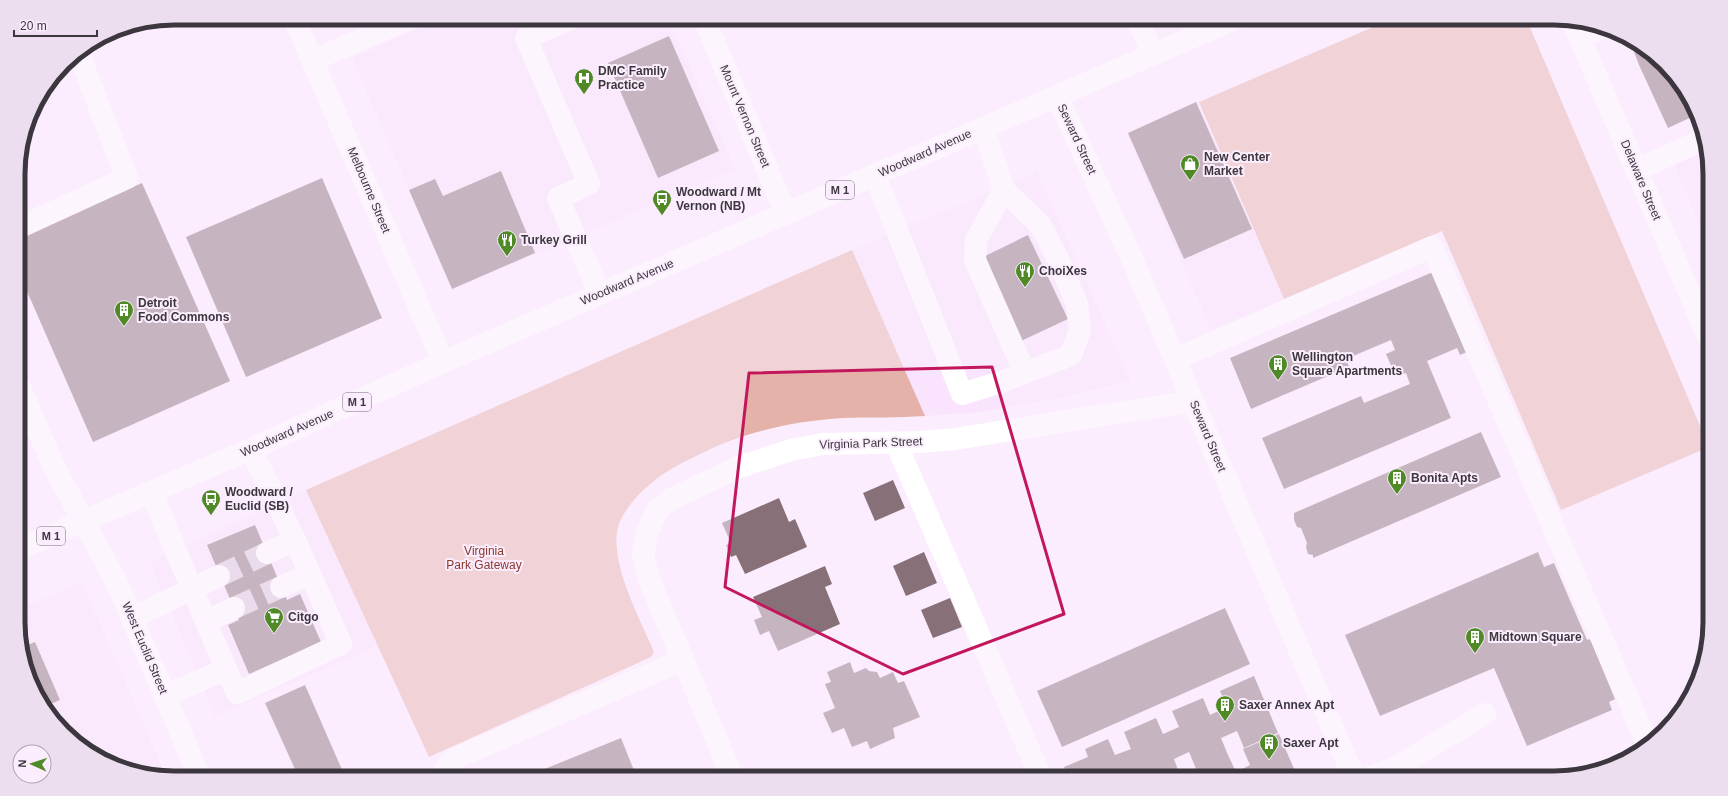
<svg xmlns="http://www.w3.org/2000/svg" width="1728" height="796" viewBox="0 0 1728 796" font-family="Helvetica,sans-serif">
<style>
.built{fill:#f9e3fd}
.green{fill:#e4b2a9}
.building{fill:#887078}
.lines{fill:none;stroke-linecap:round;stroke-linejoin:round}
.minor-tunnel{stroke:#d5c8d7;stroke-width:22;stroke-dasharray:22 11;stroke-linecap:butt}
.minor{stroke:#fff;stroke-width:22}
.major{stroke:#fff;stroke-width:22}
.marked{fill:none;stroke:#c2185b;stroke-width:3;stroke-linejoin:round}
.labels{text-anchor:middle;stroke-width:4;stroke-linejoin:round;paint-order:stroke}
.shield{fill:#fbedfd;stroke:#756d77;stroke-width:1}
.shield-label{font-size:11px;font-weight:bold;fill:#3c363e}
.poi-label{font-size:12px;font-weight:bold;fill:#3c363e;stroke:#fbedfd;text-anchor:start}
.street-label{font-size:12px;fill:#3c363e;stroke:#fbedfd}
.park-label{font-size:12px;fill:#8c382b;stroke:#fbedfd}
.rim{fill:none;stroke:#3c363e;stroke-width:5}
</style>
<rect width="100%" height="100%" fill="#fbedfd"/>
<!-- built -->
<g class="built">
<polygon points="443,18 668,18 735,169 453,290 352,58"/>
<polygon points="1199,102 1284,299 1211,330 1127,134"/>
<polygon points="1707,150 1709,154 1709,247 1674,164"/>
<polygon points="1037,172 1131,381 1063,397 982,412 925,416 852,250"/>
<polygon points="306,490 378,646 215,716 150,562"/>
<polygon points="82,582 166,776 114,766 79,746 50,717 30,682 19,642 19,609"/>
</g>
<!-- green -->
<g class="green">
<polygon points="1394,18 1526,18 1709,447 1561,510 1442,231 1284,299 1199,102"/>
<path d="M 852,250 L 925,416 C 898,418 871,417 843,418 C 793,421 743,432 698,455 C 678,465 663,472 647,487 C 635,497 619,516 617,532 C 612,568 640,618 654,652 L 651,657 L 429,757 L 306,490 Z"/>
</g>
<!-- building -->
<g class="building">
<polygon points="669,36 719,151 658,178 608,63"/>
<polygon points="1635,42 1649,50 1678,79 1698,114 1668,128 1639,65 1631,44"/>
<polygon points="1196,102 1252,229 1184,259 1128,133"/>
<polygon points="501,171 535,253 452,289 409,190 435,179 443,196"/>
<polygon points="322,178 382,318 246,377 186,237"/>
<polygon points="142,183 230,381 93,442 19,273 19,238"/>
<polygon points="1028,235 1068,319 1021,341 981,258"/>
<polygon points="1433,272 1467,352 1460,355 1457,348 1427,361 1451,418 1284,489 1262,438 1361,396 1364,403 1410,384 1406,373 1396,377 1386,354 1395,350 1391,340 1346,359 1349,367 1251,409 1230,358"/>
<polygon points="1481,432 1501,477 1313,558 1313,555 1308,554 1306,547 1307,543 1301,528 1297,527 1294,520 1294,513"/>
<polygon points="893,480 905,508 875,521 863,493"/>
<polygon points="779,498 789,522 795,519 807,547 745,574 736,555 731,557 726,545 731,543 722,523"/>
<polygon points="255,525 287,600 300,594 321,642 249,674 228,625 239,620 207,545"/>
<polygon points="924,552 937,583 906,596 893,566"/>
<polygon points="1538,552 1544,567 1554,563 1587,640 1590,639 1615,699 1609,702 1612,710 1527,746 1494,668 1380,716 1345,635"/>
<polygon points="825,566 832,584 825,587 840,624 778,651 769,631 760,635 754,620 762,617 753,597"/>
<polygon points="950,598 962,627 933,638 921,610"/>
<polygon points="1225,608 1250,664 1062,747 1037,691"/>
<polygon points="35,642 60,700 46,706 47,712 30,682 21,648"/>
<polygon points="850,662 854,673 866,668 869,671 877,672 880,678 893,672 898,683 904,681 920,717 893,728 895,738 870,749 867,741 852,747 844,728 832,733 823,713 835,708 825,684 831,682 827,672"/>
<polygon points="1254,676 1278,733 1244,748 1237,731 1221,738 1228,755 1236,772 1250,765 1243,749 1279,734 1298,778 1200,778 1189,752 1174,759 1181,778 1143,778 1141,774 1132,778 1069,778 1064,767 1088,757 1085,749 1108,739 1115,755 1131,749 1124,732 1156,718 1163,734 1179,727 1172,711 1203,698 1210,715 1227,707 1220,691"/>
<polygon points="305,685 343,772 329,778 299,778 265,703"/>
<polygon points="621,738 637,778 546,778 542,770"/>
</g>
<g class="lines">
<!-- minor-tunnel -->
<g class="minor-tunnel">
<polyline points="219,576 267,553"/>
<polyline points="234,608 281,587"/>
</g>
<!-- minor -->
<g class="minor">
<polyline points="294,18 443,362"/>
<polyline points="573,18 526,38 589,184 558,198 600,294"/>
<polyline points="704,18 786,214"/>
<polyline points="1137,18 1153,55"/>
<polyline points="1573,22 1709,339"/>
<polyline points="1580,38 1602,28"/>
<polyline points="313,60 411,18"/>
<polyline points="1057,96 1136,268 1354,778"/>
<polyline points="1636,170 1705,139"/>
<polyline points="875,175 962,394 1001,382 1071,355 1080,330 1077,304 1057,257 1041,226 1004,190 983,128"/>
<polyline points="1004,190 976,240 975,260 1025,373"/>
<polyline points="18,228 127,178 78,52"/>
<polyline points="1176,359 1432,247 1648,745"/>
<polyline points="19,386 55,469 116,581 200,778"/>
<polyline points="896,443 1041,778"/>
<polyline points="151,492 226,669"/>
<polyline points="267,553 295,540"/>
<polyline points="281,587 310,574"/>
<polyline points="132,618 219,576"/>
<polyline points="207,621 234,608"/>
<polyline points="165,696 226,669 237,693 341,644 295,540 251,449"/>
<polyline points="440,778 449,764 458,757 683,660"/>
<polyline points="733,778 650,582 643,555 648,530 658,509 671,499 739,467 791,450 823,444 920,442 955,439 1193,401"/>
<polyline points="1368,778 1393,769 1485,714"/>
</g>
<!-- major -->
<polyline class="major" points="19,549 251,449 443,362 1237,18"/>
</g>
<!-- marked area -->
<path d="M0 0H1728V796H0ZM 992,367 L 1064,614 L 903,674 L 725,587 L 749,373 Z" fill="#fbedfd" fill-opacity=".55" fill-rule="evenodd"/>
<path class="marked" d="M 992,367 L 1064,614 L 903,674 L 725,587 L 749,373 Z"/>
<!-- icons -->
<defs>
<symbol id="hospital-pin" viewBox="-11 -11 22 30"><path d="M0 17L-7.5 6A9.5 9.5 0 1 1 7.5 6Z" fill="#508a27" stroke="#fbedfd"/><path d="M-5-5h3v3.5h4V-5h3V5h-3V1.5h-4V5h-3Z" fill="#fff"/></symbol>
<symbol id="shop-pin" viewBox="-11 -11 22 30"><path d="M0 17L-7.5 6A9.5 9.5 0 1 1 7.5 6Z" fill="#508a27" stroke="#fbedfd"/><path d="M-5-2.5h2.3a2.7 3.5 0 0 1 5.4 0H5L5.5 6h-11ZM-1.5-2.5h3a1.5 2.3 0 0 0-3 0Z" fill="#fff"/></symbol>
<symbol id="bus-pin" viewBox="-11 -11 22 30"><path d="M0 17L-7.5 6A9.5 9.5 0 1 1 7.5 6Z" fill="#508a27" stroke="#fbedfd"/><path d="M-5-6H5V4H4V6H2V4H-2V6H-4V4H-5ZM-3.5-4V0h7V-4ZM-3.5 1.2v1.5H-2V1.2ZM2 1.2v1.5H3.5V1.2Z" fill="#fff"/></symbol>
<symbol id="restaurant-pin" viewBox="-11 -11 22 30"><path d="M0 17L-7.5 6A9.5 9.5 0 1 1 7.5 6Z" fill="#508a27" stroke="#fbedfd"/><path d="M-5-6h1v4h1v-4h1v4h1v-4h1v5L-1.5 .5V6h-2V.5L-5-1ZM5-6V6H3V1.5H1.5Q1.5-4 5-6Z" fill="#fff"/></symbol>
<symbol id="building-pin" viewBox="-11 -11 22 30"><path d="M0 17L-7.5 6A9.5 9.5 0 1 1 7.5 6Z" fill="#508a27" stroke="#fbedfd"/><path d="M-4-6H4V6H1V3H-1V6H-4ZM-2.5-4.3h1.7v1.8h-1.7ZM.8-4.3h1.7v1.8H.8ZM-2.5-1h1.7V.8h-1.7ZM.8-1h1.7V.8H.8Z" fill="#fff"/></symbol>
<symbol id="supermarket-pin" viewBox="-11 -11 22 30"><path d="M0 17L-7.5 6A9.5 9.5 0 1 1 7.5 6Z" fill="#508a27" stroke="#fbedfd"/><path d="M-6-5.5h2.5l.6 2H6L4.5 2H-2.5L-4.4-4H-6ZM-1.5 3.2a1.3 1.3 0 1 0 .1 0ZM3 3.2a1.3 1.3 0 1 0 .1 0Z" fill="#fff"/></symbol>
</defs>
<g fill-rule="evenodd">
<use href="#hospital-pin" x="573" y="67" width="22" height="30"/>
<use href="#shop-pin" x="1179" y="153" width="22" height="30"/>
<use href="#bus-pin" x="651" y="188" width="22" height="30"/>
<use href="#restaurant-pin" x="496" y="229" width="22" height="30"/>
<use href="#restaurant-pin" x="1014" y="260" width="22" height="30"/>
<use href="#building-pin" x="113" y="299" width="22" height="30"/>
<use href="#building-pin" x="1267" y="353" width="22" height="30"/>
<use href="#building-pin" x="1386" y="467" width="22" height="30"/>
<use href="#bus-pin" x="200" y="488" width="22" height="30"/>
<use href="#supermarket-pin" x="263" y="606" width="22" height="30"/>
<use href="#building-pin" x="1464" y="626" width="22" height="30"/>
<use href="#building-pin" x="1214" y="694" width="22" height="30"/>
<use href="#building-pin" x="1258" y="732" width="22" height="30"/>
</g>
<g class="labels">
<!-- shield labels -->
<g class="shield">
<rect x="826" y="181" width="28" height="18" rx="3"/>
<rect x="343" y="393" width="28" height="18" rx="3"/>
<rect x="37" y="527" width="28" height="18" rx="3"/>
</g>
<g class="shield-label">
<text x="840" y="194">M 1</text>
<text x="357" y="406">M 1</text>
<text x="51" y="540">M 1</text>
</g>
<!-- poi labels -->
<g class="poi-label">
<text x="598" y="75">DMC Family<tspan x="598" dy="14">Practice</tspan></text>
<text x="1204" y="161">New Center<tspan x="1204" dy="14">Market</tspan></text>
<text x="676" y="196">Woodward / Mt<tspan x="676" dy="14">Vernon (NB)</tspan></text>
<text x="521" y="244">Turkey Grill</text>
<text x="1039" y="275">ChoiXes</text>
<text x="138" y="307">Detroit<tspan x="138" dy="14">Food Commons</tspan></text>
<text x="1292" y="361">Wellington<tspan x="1292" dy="14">Square Apartments</tspan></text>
<text x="1411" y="482">Bonita Apts</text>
<text x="225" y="496">Woodward /<tspan x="225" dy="14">Euclid (SB)</tspan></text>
<text x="288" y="621">Citgo</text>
<text x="1489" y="641">Midtown Square</text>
<text x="1239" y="709">Saxer Annex Apt</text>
<text x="1283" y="747">Saxer Apt</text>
</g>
<!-- street labels -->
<g class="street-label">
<text transform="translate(745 116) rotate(67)" y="4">Mount Vernon Street</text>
<text transform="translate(1077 139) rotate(65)" y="4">Seward Street</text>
<text transform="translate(925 153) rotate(-24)" y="4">Woodward Avenue</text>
<text transform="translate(1641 180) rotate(67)" y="4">Delaware Street</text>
<text transform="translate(369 190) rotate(67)" y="4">Melbourne Street</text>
<text transform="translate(627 282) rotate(-23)" y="4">Woodward Avenue</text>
<text transform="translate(287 433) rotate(-24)" y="4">Woodward Avenue</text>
<text transform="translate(1208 436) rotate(67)" y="4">Seward Street</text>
<text transform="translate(871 443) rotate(-2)" y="4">Virginia Park Street</text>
<text transform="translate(145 648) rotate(67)" y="4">West Euclid Street</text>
</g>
<!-- park labels -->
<g class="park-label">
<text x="484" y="555">Virginia<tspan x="484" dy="14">Park Gateway</tspan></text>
</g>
</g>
<!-- crop -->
<path d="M0 0H1728V796H0ZM174 25H1554A149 149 0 0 1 1703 174V622A149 149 0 0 1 1554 771H174A149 149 0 0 1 25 622V174A149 149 0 0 1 174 25Z" fill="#ecdeee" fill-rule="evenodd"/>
<path class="rim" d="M174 25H1554A149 149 0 0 1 1703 174V622A149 149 0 0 1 1554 771H174A149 149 0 0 1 25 622V174A149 149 0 0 1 174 25Z"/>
<!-- north arrow -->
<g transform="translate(32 764) rotate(273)"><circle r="19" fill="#fbedfd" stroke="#afa4b1"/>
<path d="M0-3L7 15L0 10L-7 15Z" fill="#508a27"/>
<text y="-6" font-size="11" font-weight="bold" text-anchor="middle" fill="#3c363e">N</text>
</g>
<!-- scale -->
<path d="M14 30v6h83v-6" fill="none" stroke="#3c363e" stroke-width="2"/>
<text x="20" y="30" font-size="12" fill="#3c363e" stroke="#fbedfd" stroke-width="3" paint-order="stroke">20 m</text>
</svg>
